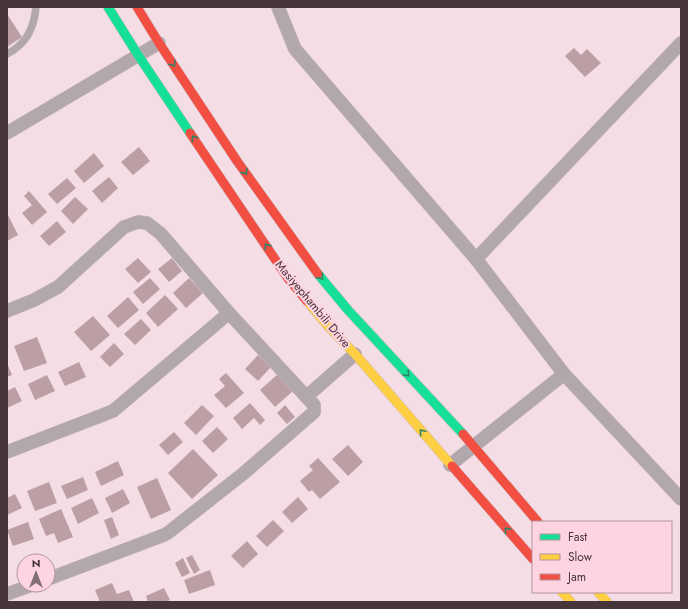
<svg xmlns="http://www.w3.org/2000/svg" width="688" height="609" viewBox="0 0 688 609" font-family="Jost,sans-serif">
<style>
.building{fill:#bc9fa4}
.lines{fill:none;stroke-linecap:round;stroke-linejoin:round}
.lane-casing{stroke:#ccbac0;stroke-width:8}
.street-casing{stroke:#ccbac0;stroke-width:14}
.fast-casing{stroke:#ccbac0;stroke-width:10}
.slow-casing{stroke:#ccbac0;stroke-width:10}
.jam-casing{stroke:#ccbac0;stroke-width:10}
.lane{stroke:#b2a7ac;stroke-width:7}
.street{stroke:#b2a7ac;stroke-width:13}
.fast{stroke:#16e098;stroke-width:9}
.slow{stroke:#ffcf43;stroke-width:9}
.jam{stroke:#f24e42;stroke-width:9}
.oneway{stroke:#308265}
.labels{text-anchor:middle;stroke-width:4;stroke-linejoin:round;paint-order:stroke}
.street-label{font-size:12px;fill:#46363b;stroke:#fdd4e0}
</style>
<rect width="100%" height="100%" fill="#f4dde4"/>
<!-- building -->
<g class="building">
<polygon points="7,14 22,37 7,47"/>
<polygon points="574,48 581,55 587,49 601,63 585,77 565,56"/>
<polygon points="139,147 150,161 133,175 121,162"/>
<polygon points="94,153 104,166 84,183 74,171"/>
<polygon points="109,177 118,188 102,203 92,191"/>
<polygon points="67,178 76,188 57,204 48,194"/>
<polygon points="29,191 47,212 32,225 22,213 32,205 24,196"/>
<polygon points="75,197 88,209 73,224 61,211"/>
<polygon points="7,213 18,235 7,241"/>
<polygon points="57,221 66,232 49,246 40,236"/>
<polygon points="138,258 151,272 138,283 125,269"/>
<polygon points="172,258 182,271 169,282 158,269"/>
<polygon points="150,278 160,289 143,304 133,292"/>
<polygon points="189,278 203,293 186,308 173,293"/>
<polygon points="165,295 178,309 158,327 146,313"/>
<polygon points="128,297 139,310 118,328 107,316"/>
<polygon points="93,316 110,335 91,351 74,332"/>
<polygon points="141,319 151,330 135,345 124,334"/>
<polygon points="37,337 47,363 24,371 14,346"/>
<polygon points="114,343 124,354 110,367 100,357"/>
<polygon points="258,355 271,367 258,381 245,369"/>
<polygon points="79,362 86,377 65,386 58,372"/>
<polygon points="7,363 12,375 7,377"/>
<polygon points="226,373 244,393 226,408 214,395 225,386 219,379"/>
<polygon points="278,374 293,391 275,407 260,390"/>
<polygon points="47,375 55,391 35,400 28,384"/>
<polygon points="15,387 22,401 7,408 7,391"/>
<polygon points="250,403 265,420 260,425 254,418 242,429 233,418"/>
<polygon points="202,405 214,416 196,435 184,423"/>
<polygon points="285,405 295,417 287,424 277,413"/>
<polygon points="217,427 228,439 213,453 202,441"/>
<polygon points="174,432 183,442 168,455 159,445"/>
<polygon points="348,445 363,462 348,476 332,459"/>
<polygon points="193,449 218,475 192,499 168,473"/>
<polygon points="318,458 340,482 320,499 312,490 309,492 300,481 313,470 309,466"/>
<polygon points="118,461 124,475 101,486 95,472"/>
<polygon points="83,477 88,490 67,499 61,486"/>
<polygon points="157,478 171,510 151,519 137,487"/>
<polygon points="49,482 57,503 35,511 27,491"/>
<polygon points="123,489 130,503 112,513 105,498"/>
<polygon points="15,494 22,508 7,515 7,498"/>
<polygon points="298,497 308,509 292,523 282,512"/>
<polygon points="92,498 99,513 78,524 71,508"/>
<polygon points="61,509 73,537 58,543 54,533 46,536 39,519"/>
<polygon points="112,517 119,535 111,539 104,520"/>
<polygon points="273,520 284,531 267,547 256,536"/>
<polygon points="28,522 34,539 13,546 7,530"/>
<polygon points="247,541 258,554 243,568 231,556"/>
<polygon points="192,555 200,570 194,574 186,558"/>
<polygon points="183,558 190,573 182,577 175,563"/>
<polygon points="210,570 215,585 189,594 184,580"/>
<polygon points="112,583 117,594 129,590 134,602 100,602 95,590"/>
<polygon points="164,588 170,600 166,602 148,602 146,596"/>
</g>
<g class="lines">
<defs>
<path id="lane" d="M 7,54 C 26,44 34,29 36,7"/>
<g id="street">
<polyline points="278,7 295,49 476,259 564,374 681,499"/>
<polyline points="7,133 159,43"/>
<polyline points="476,259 681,43"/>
<polyline points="7,311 34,300 58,287 124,227 138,222 147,223 161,234 229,313 314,405 314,412 244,473 169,532 164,535 48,579"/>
<polyline points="306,397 355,354"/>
<polyline points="7,452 113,411 229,313"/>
<polyline points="450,465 564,374"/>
<polyline points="7,594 32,585"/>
</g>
<g id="fast">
<polyline points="108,7 138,55 190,133"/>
<polyline points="318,274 348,310 463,434"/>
</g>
<g id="slow">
<polyline points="307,301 327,325 355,354 452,466"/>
<polyline points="562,592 571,602"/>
<polyline points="598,592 607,602"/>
</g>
<g id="jam">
<polyline points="137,7 159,43 237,161 318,274"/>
<polyline points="190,133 287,277 307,301"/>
<polyline points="463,434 538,522"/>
<polyline points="452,466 533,559"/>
</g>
</defs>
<!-- lane casing -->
<use href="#lane" class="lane-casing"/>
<!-- street casing -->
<use href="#street" class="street-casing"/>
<!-- fast casing -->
<use href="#fast" class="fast-casing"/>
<!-- slow casing -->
<use href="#slow" class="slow-casing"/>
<!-- jam casing -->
<use href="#jam" class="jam-casing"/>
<!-- lane -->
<use href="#lane" class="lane"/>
<!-- street -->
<use href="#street" class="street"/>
<!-- fast -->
<use href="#fast" class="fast"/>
<!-- slow -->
<use href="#slow" class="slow"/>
<!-- jam -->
<use href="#jam" class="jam"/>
</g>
<!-- one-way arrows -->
<defs><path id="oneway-chevron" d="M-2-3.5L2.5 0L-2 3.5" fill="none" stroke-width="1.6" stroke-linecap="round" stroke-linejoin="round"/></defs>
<g class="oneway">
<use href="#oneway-chevron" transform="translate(173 64) rotate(56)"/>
<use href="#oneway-chevron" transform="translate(194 138) rotate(-124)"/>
<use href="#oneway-chevron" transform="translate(245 172) rotate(55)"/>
<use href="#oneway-chevron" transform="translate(267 246) rotate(-124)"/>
<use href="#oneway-chevron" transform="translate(321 277) rotate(50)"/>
<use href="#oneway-chevron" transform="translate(407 374) rotate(47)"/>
<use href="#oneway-chevron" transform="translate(422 432) rotate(-131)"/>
<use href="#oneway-chevron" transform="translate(507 530) rotate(-131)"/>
</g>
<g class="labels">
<!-- street labels -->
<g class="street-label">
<text transform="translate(313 304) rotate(50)" y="4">Masiyephambili Drive</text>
</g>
</g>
<!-- border -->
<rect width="688" height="609" fill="none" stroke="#46363b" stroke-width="16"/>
<!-- legend -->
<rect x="532" y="521" width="140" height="72" fill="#fdd4e0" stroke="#b4959e"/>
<rect x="540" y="534" width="20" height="6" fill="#16e098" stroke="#b4959e"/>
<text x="568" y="541" font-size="12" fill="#46363b">Fast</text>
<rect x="540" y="554" width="20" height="6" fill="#ffcf43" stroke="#b4959e"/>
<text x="568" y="561" font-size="12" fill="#46363b">Slow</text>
<rect x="540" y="574" width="20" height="6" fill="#f24e42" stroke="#b4959e"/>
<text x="568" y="581" font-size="12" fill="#46363b">Jam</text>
<!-- north arrow -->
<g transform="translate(36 573)"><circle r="19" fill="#fdd4e0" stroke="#b4959e"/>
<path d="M0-3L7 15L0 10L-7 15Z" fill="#837076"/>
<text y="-6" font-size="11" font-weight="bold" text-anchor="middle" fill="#46363b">N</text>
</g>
</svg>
